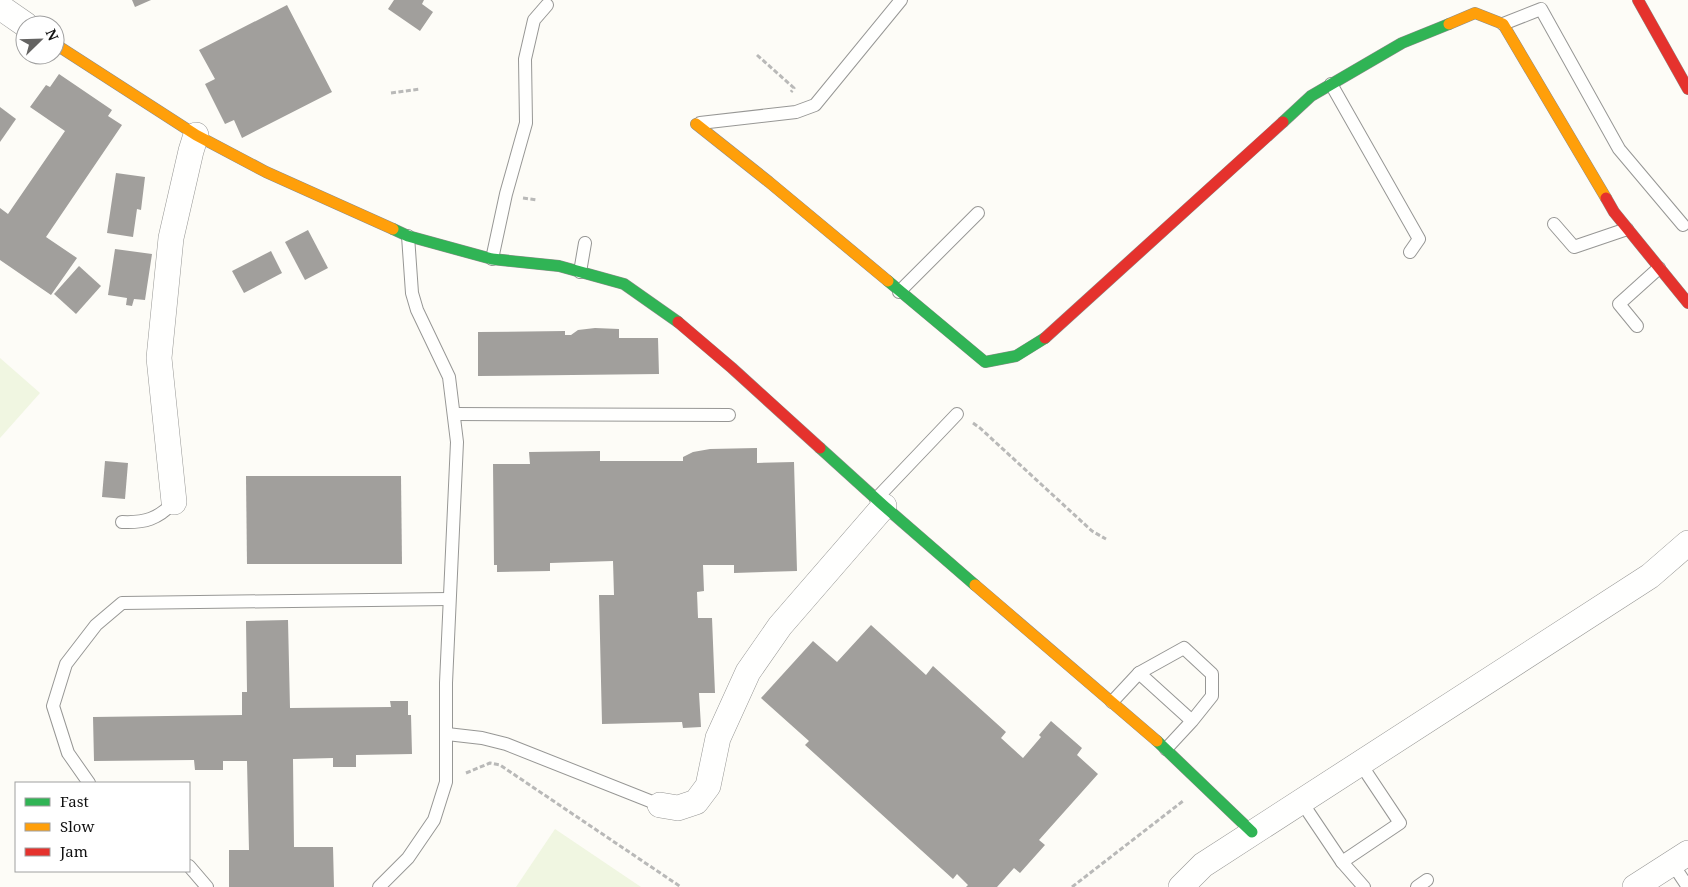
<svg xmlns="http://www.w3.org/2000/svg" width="1688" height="887" viewBox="0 0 1688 887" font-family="'Noto Serif',serif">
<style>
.pitch{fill:#f0f6e1}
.building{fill:#a19f9c}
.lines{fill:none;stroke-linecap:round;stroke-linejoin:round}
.lane-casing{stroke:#979795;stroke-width:14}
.street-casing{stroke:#979795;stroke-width:26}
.fast-casing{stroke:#8e8d8b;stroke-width:12}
.slow-casing{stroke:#8e8d8b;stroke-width:12}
.jam-casing{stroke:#8e8d8b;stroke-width:12}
.path{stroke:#b9b9b8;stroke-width:3;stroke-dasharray:5 2.5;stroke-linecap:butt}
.lane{stroke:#fffffe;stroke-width:12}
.street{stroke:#fffffe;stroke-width:25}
.fast{stroke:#30b455;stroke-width:11}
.slow{stroke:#ff9f0a;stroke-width:11}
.jam{stroke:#e5322d;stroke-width:11}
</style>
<rect width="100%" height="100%" fill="#fdfcf7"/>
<!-- pitch -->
<g class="pitch">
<polygon points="0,358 40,393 0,438"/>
<polygon points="555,829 641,887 516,887"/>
</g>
<!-- building -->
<g class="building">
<polygon points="132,0 151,0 135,7"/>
<polygon points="394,0 424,0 422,4 433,12 420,31 388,9"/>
<polygon points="287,5 332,92 242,138 234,120 225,124 205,84 215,79 199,50"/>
<polygon points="59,74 112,110 108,116 122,125 46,237 77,258 51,295 0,260 0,208 8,214 65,131 30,107 46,85 50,87"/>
<polygon points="0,107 16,119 0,142"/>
<polygon points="116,173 145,177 141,210 137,209 133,237 107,233"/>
<polygon points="308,230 328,268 305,280 285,242"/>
<polygon points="115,249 152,254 145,300 134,299 132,306 126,305 127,298 108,295"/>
<polygon points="271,251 282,273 244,293 232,271"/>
<polygon points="79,266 101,286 76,314 54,294"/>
<polygon points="595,328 619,329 619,338 658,338 659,374 478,376 478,332 565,331 565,335 571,335 578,330"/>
<polygon points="757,448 757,463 794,462 797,571 734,573 734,565 703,565 704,591 697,592 698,618 712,618 715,693 699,693 701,727 683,728 682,722 602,724 599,595 614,595 613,561 550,563 550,571 497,572 497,565 494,565 493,464 530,464 529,452 600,451 600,461 683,461 683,457 693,452 710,449"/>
<polygon points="105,461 128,463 125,499 102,497"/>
<polygon points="246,476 401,476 402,564 247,564"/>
<polygon points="288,620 290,708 391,707 390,701 408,701 408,715 411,715 412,754 356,755 356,767 333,767 333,758 293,759 294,847 333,847 334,887 229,887 229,850 249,850 247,761 223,761 223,770 195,770 194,760 94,761 93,717 242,715 242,692 247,692 246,621"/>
<polygon points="871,625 926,675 933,666 1006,732 1001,738 1023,758 1041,737 1039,735 1051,721 1082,748 1077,755 1098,774 1039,840 1045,845 1020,873 1014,868 997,887 966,887 968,885 957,874 953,879 805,745 809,741 761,698 813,641 837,662"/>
</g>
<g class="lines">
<defs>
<g id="lane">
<polyline points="1503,24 1541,9 1619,149 1683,225"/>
<polyline points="1331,84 1419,239 1410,252"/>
<polyline points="700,123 796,112 815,105 901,0"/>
<polyline points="1554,224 1574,247 1627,229"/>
<polyline points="492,259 506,194 526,123 525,59 534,20 547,5"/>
<polyline points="580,272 585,243"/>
<polyline points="899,292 978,213"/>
<polyline points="1637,326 1619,304 1659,268"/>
<polyline points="454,414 729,415"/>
<polyline points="876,499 957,414"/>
<path d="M 122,522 C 145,523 158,519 174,502"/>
<polyline points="1112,702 1139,673"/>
<polyline points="447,734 482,738 506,744 660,805"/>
<polyline points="1166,749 1192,721 1212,696 1212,674 1184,648 1139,673 1192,721"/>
<polyline points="89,783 68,753 53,706 66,664 96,625 122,603 449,599"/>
<polyline points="1301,801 1342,862 1364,887"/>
<polyline points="1342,862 1400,823 1360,763"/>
<polyline points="1672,863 1686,884"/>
<polyline points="189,866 207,887"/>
<polyline points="379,887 408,858 434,820 446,782 446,683 457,442 449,377 417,310 412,293 408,236"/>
<polyline points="1417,887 1427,880"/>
</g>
<g id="street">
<polyline points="0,7 26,25"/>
<polyline points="174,502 159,358 171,238 191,151 196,135"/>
<polyline points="660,805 678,808 696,802 708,786 718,738 748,672 780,626 884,506"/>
<polyline points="1181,887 1203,865 1650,576 1688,543"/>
<polyline points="1635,887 1688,853"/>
</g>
<g id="fast">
<polyline points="1283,122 1311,96 1402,43 1449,24"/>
<polyline points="393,229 408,236 492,259 559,266 624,284 678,322"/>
<polyline points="888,281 985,362 1016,356 1045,338"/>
<polyline points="820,448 884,506 975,585"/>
<polyline points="1157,741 1252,832"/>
</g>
<g id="slow">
<polyline points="1449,24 1475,13 1503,24 1606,198"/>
<polyline points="55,44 196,135 266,172 393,229"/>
<polyline points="696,124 769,182 888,281"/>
<polyline points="975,585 1157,741"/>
</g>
<g id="jam">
<polyline points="1638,0 1688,89"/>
<polyline points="1606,198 1614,212 1688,303"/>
<polyline points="678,322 732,368 820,448"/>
<polyline points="1045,338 1283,122"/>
</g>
</defs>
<!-- lane casing -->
<use href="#lane" class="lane-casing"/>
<!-- street casing -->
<use href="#street" class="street-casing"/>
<!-- fast casing -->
<use href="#fast" class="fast-casing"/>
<!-- slow casing -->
<use href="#slow" class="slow-casing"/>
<!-- jam casing -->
<use href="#jam" class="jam-casing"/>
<!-- path -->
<g class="path">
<polyline points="757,55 794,88 791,92"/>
<polyline points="391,93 420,89"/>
<polyline points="523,198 537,200"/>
<polyline points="973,423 980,428 1092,531 1106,539"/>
<polyline points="466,773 490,763 500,765 681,887"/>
<polyline points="1072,887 1183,801"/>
</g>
<!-- lane -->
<use href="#lane" class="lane"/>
<!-- street -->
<use href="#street" class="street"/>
<!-- fast -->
<use href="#fast" class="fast"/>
<!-- slow -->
<use href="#slow" class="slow"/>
<!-- jam -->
<use href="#jam" class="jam"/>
</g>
<!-- legend -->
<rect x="15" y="782" width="175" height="90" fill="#ffffff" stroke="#a0a0a0"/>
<rect x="25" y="798" width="25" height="8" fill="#30b455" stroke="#a0a0a0"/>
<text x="60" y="807" font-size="15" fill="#111111">Fast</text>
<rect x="25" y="823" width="25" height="8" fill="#ff9f0a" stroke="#a0a0a0"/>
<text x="60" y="832" font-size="15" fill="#111111">Slow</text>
<rect x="25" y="848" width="25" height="8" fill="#e5322d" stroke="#a0a0a0"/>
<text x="60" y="857" font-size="15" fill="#111111">Jam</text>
<!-- north arrow -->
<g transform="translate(40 40) rotate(67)"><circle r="24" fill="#ffffff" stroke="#a0a0a0"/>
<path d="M0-4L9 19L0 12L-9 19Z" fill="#646362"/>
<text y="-8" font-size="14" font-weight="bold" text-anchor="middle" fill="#111111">N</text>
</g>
</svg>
